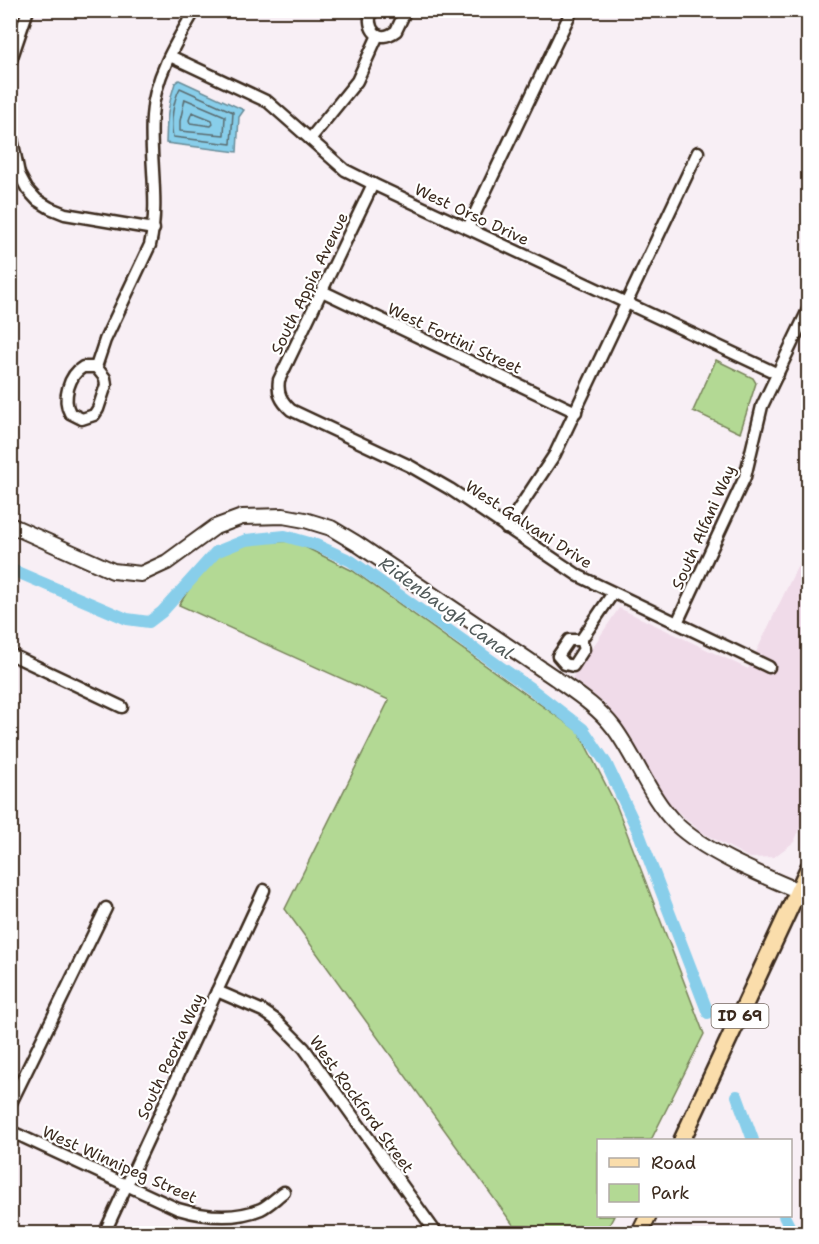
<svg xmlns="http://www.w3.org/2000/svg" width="819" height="1244" viewBox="0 0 819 1244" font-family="'Shantell Sans',sans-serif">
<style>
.built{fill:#f0dbe9}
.green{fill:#b3d994;stroke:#778259;stroke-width:1.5}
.water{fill:#88ceea;stroke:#698c98;stroke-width:1.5}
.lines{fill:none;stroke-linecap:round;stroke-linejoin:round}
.shore{stroke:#5a6c70;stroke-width:1.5}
.canal{stroke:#88ceea;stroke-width:12}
.street-casing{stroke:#3b2a1e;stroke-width:15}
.secondary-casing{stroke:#3b2a1e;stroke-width:18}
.primary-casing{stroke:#3b2a1e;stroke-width:20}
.street{stroke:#fff;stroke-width:10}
.secondary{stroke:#fff;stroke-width:14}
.primary{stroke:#faddab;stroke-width:15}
.labels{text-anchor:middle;stroke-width:4.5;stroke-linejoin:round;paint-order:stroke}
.shield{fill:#fff;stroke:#766a62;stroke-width:1.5}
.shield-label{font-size:15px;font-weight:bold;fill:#3b2a1e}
.street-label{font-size:16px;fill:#3b2a1e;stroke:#fff}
.water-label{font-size:18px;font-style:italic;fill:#525b5b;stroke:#fff}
</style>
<rect width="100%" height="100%" fill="#f8eff5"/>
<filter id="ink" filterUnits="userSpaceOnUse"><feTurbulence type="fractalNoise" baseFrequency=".0167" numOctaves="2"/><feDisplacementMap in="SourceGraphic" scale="12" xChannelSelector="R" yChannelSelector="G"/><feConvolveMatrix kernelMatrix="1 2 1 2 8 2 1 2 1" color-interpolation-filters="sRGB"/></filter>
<g filter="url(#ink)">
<!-- built -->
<polygon class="built" points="808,544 808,809 794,842 774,857 750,858 701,832 669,804 650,777 633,740 605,704 572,678 619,608 748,669"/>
<!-- green -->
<g class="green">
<polygon points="716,360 753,378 756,383 740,433 693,411"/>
<polygon points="293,541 353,571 579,732 617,807 704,1034 651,1140 598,1140 598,1216 614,1216 605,1233 519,1233 285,909 389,700 179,605 206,562 239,544"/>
</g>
<!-- water -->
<path class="water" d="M 179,80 L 244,110 L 239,117 L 237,152 L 166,143 C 166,122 168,103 175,83 Z"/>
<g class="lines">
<!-- shore -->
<g class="shore">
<path d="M 180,88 L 233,112 L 231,144 L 173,137 C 170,123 173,101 180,88 Z"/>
<polygon points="185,99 225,116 224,135 180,131 180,121"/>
<polygon points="192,112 212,120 213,124 211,126 190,123 189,120"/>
</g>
<!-- canal -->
<g class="canal">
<polyline points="10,569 127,619 149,622 162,612 216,552 246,540 285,536 316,545 351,561 530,688 583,729 606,763 638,831 708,1013"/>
<polyline points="737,1096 753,1140"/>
<polyline points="784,1216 793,1234"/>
</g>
<defs>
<g id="street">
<path d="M 371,10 C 366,30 378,44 396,31 L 406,10"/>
<polyline points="170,56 268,102 345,170 373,184 778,374"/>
<polyline points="10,63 28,10"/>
<polyline points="10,129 19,174 27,189 37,200 50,208 65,214 154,229"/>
<polyline points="310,139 357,81 378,35"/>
<path d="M 373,184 L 279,380 C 277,393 281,401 291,410 L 410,466 L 450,489 L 579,576 L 769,667"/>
<polyline points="468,228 572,10"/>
<polyline points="322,291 576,412"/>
<path d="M 83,367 L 96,367 L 105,378 L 106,385 L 98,409 L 94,415 L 82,419 L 70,413 C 62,399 69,375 83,367 Z"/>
<path d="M 96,367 L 105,340 L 150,245 C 160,202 149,160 152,116 C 154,78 176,42 195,10"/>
<polyline points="506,528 555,454 698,152"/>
<polyline points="677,623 745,477 762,406 808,310"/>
<polygon points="569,640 581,640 584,649 573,666 565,664 558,656"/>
<polyline points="581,640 613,593"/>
<polyline points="10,654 122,707"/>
<polyline points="217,991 263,1011 276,1020 304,1048 437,1234"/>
<polyline points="10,1105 106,908"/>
<path d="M 10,1131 L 178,1209 C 205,1217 234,1220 261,1209 C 269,1205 277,1197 284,1192"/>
<polyline points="104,1234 264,890"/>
</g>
<path id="secondary" d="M 10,525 L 113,571 L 141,574 L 167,562 L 215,527 L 242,517 L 283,516 L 305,520 L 331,528 L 356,543 L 555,678 C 576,693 598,707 614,728 C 637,759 649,797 676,824 C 707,854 769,878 808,895"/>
<g id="primary">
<polyline points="682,1140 808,869"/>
<polyline points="639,1234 648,1216"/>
</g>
</defs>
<!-- street casing -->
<use href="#street" class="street-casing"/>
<!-- secondary casing -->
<use href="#secondary" class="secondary-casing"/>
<!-- primary casing -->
<use href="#primary" class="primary-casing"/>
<!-- street -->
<use href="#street" class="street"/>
<!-- secondary -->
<use href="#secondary" class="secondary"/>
<!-- primary -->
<use href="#primary" class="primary"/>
</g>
</g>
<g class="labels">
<!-- shield labels -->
<rect class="shield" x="711.5" y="1004" width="57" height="24" rx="4.5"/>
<g class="shield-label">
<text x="740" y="1021">ID 69</text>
</g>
<!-- street labels -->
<g class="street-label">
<text transform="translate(472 214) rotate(25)" y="6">West Orso Drive</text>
<text transform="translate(309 283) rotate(-64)" y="6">South Appia Avenue</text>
<text transform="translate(455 338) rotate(25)" y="6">West Fortini Street</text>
<text transform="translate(529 524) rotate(33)" y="6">West Galvani Drive</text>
<text transform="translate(703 527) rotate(-66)" y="6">South Alfani Way</text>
<text transform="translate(170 1056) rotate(-65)" y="6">South Peoria Way</text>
<text transform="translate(362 1104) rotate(54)" y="6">West Rockford Street</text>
<text transform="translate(120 1164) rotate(24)" y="6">West Winnipeg Street</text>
</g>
<!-- water labels -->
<g class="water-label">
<text transform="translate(446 608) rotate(36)" y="6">Ridenbaugh Canal</text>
</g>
</g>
<!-- margin -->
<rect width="819" height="1244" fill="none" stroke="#fff" stroke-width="36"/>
<rect x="18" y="18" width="783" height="1208" fill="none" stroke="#3b2a1e" stroke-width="2" filter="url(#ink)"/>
<!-- legend -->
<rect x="597" y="1139" width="195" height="78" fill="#ffffff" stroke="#b1aaa5" stroke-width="1.5"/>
<rect x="609" y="1158" width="30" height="9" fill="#faddab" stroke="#b1aaa5" stroke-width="1.5"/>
<text x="651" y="1169" font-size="18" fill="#3b2a1e">Road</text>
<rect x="609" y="1184" width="30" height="18" fill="#b3d994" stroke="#b1aaa5" stroke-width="1.5"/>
<text x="651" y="1199" font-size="18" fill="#3b2a1e">Park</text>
</svg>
